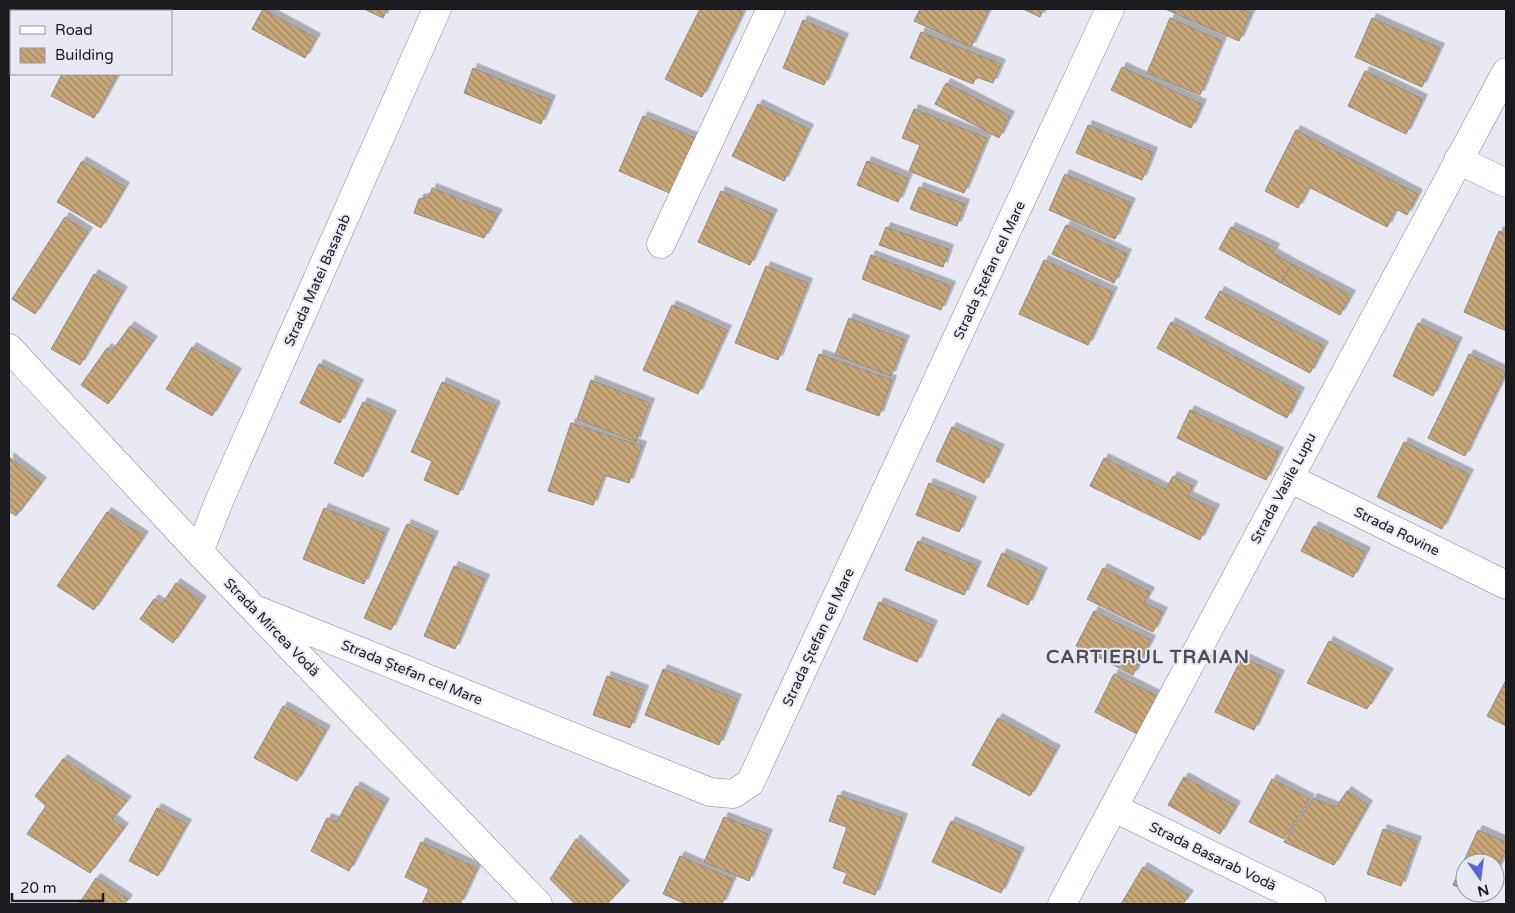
<svg xmlns="http://www.w3.org/2000/svg" width="1515" height="913" viewBox="0 0 1515 913" font-family="'Varela Round',sans-serif">
<style>
.building{fill:url(#building-back-hatch);stroke:#908b83;filter:url(#shadow)}
.lines{fill:none;stroke-linecap:round;stroke-linejoin:round}
.minor-casing{stroke:#86868f;stroke-width:29}
.minor{stroke:#fff;stroke-width:28}
.labels{text-anchor:middle;stroke-width:4;stroke-linejoin:round;paint-order:stroke}
.street-label{font-size:14px;fill:#1b1a1e;stroke:#e9e9f3}
.district-label{font-size:19px;font-weight:bold;letter-spacing:1px;fill:#504f58;stroke:#e9e9f3}
</style>
<defs>
<pattern id="building-back-hatch" width="6" height="6" patternUnits="userSpaceOnUse" patternTransform="scale(1.25)"><rect width="6" height="6" fill="#c8a778"/><path d="M-1 5l2 2M0 0l6 6M5-1l2 2" fill="none" stroke="#a28762"/></pattern>
<filter id="shadow"><feDropShadow dx="4.5" dy="-4.5" stdDeviation="0" flood-color="#0004"/></filter>
</defs>
<rect width="100%" height="100%" fill="#e9e9f3"/>
<!-- building -->
<g class="building">
<polygon points="9,9 15,11 11,11 11,58 9,56"/>
<polygon points="263,9 316,38 305,58 252,29"/>
<polygon points="364,9 387,9 383,18"/>
<polygon points="700,9 736,9 743,12 702,97 665,79"/>
<polygon points="920,9 989,9 971,47 914,21"/>
<polygon points="1023,9 1044,9 1040,17"/>
<polygon points="1165,9 1241,9 1251,13 1239,41"/>
<polygon points="1170,18 1222,41 1200,95 1147,73"/>
<polygon points="1372,18 1440,48 1422,87 1355,57"/>
<polygon points="803,20 844,38 824,85 783,68"/>
<polygon points="921,32 1001,64 993,83 976,77 973,84 910,58"/>
<polygon points="1122,67 1202,104 1191,128 1111,90"/>
<polygon points="473,68 551,100 541,124 464,93"/>
<polygon points="1365,71 1423,99 1406,134 1348,106"/>
<polygon points="62,74 118,74 94,118 51,96"/>
<polygon points="946,83 1010,116 999,138 935,104"/>
<polygon points="758,104 809,129 784,181 732,156"/>
<polygon points="914,109 987,138 964,193 909,171 920,145 902,138"/>
<polygon points="643,116 698,139 674,195 619,171"/>
<polygon points="1088,125 1153,152 1142,180 1076,153"/>
<polygon points="1296,130 1418,194 1407,215 1396,209 1387,227 1309,187 1298,208 1265,191"/>
<polygon points="82,161 125,187 101,228 57,202"/>
<polygon points="867,161 908,178 898,202 857,185"/>
<polygon points="1065,174 1131,203 1115,239 1049,210"/>
<polygon points="919,187 965,204 957,226 910,209"/>
<polygon points="432,188 498,214 484,238 414,213 419,199 429,197"/>
<polygon points="721,191 773,214 750,265 698,242"/>
<polygon points="65,217 88,232 35,314 12,299"/>
<polygon points="1066,225 1127,254 1114,283 1052,254"/>
<polygon points="886,227 949,249 943,267 879,245"/>
<polygon points="1231,227 1275,248 1273,253 1292,264 1281,283 1219,249"/>
<polygon points="1499,231 1506,234 1506,331 1464,312"/>
<polygon points="871,255 951,286 941,310 862,279"/>
<polygon points="1044,260 1113,292 1088,345 1019,314"/>
<polygon points="1292,264 1351,295 1340,315 1281,283"/>
<polygon points="766,266 808,283 778,360 735,343"/>
<polygon points="94,274 123,291 80,365 51,349"/>
<polygon points="1220,291 1324,346 1310,373 1205,318"/>
<polygon points="672,305 727,330 698,394 643,370"/>
<polygon points="849,318 905,340 891,376 835,355"/>
<polygon points="1171,322 1300,392 1287,418 1157,348"/>
<polygon points="1418,323 1458,342 1433,396 1393,376"/>
<polygon points="130,326 153,341 108,404 81,385 107,348 112,351"/>
<polygon points="192,347 237,373 212,416 166,389"/>
<polygon points="819,354 892,380 879,416 806,390"/>
<polygon points="1469,354 1506,372 1465,456 1428,438"/>
<polygon points="319,364 359,384 340,423 300,403"/>
<polygon points="591,380 650,403 636,442 577,419"/>
<polygon points="442,382 496,406 458,495 424,480 432,461 411,452"/>
<polygon points="363,402 392,415 363,477 334,463"/>
<polygon points="1190,410 1279,452 1266,480 1177,438"/>
<polygon points="571,423 642,446 629,483 604,475 593,505 548,491"/>
<polygon points="952,427 1000,449 984,483 936,461"/>
<polygon points="1404,442 1469,474 1442,529 1377,497"/>
<polygon points="9,457 42,482 16,516 9,511"/>
<polygon points="1104,458 1166,489 1173,476 1193,486 1188,496 1215,509 1200,540 1090,486"/>
<polygon points="929,483 972,501 959,532 916,515"/>
<polygon points="324,508 385,533 364,584 303,559"/>
<polygon points="107,512 144,536 94,610 57,586"/>
<polygon points="407,524 434,536 391,630 364,618"/>
<polygon points="1314,526 1366,552 1353,577 1301,551"/>
<polygon points="918,541 977,566 964,595 905,570"/>
<polygon points="1002,553 1043,572 1028,605 987,586"/>
<polygon points="454,566 485,579 455,649 424,636"/>
<polygon points="1103,568 1150,592 1144,603 1163,612 1153,632 1087,599"/>
<polygon points="176,583 202,601 173,643 140,619 154,599 162,604"/>
<polygon points="879,602 933,625 917,662 863,639"/>
<polygon points="1094,611 1151,640 1133,675 1076,646"/>
<polygon points="1329,641 1389,673 1367,709 1307,683"/>
<polygon points="1242,657 1280,675 1254,730 1215,712"/>
<polygon points="663,669 737,699 719,745 645,715"/>
<polygon points="1114,674 1160,697 1141,736 1095,712"/>
<polygon points="607,676 644,690 630,728 593,715"/>
<polygon points="1506,680 1506,726 1487,716"/>
<polygon points="283,706 326,730 297,781 254,758"/>
<polygon points="998,718 1056,750 1030,796 972,765"/>
<polygon points="63,759 127,801 112,819 124,828 90,873 27,834 46,806 35,796"/>
<polygon points="1184,777 1236,806 1220,834 1168,805"/>
<polygon points="1272,779 1310,799 1284,839 1249,822"/>
<polygon points="356,786 385,803 349,871 311,851 327,818 337,822"/>
<polygon points="1347,791 1368,805 1334,865 1284,842 1313,798 1336,807"/>
<polygon points="838,795 903,818 875,895 843,883 847,873 833,868 847,827 829,821"/>
<polygon points="157,808 187,824 158,876 129,861"/>
<polygon points="724,817 768,834 749,881 704,862"/>
<polygon points="951,821 1020,852 1001,893 932,862"/>
<polygon points="1383,829 1417,841 1401,886 1367,874"/>
<polygon points="1478,830 1506,842 1506,850 1495,874 1495,863 1465,863 1465,890 1453,885"/>
<polygon points="576,839 625,885 607,904 575,904 550,879"/>
<polygon points="421,842 477,868 460,904 422,904 429,889 405,877"/>
<polygon points="680,856 733,879 722,904 686,904 663,894"/>
<polygon points="1143,867 1189,895 1183,904 1121,904"/>
<polygon points="96,878 128,899 125,904 79,904"/>
<polygon points="1471,893 1486,893 1484,899"/>
</g>
<g class="lines">
<defs>
<g id="minor">
<polyline points="1458,160 1506,183"/>
<polyline points="661,244 771,9"/>
<polyline points="9,348 199,552 538,904"/>
<polyline points="1289,478 1506,585"/>
<polyline points="199,552 220,499 437,9"/>
<polyline points="257,610 710,792 733,794 750,783 1110,9"/>
<polyline points="1114,808 1312,904"/>
<polyline points="1062,904 1506,72"/>
</g>
</defs>
<!-- minor casing -->
<use href="#minor" class="minor-casing"/>
<!-- minor -->
<use href="#minor" class="minor"/>
</g>
<g class="labels">
<!-- street labels -->
<g class="street-label">
<text transform="translate(989 270) rotate(-65)" y="5">Strada Ștefan cel Mare</text>
<text transform="translate(317 280) rotate(-66)" y="5">Strada Matei Basarab</text>
<text transform="translate(1283 488) rotate(-62)" y="5">Strada Vasile Lupu</text>
<text transform="translate(1397 531) rotate(26)" y="5">Strada Rovine</text>
<text transform="translate(272 627) rotate(46)" y="5">Strada Mircea Vodă</text>
<text transform="translate(818 637) rotate(-65)" y="5">Strada Ștefan cel Mare</text>
<text transform="translate(412 672) rotate(22)" y="5">Strada Ștefan cel Mare</text>
<text transform="translate(1213 856) rotate(26)" y="5">Strada Basarab Vodă</text>
</g>
<!-- district labels -->
<g class="district-label">
<text x="1148" y="663">CARTIERUL TRAIAN</text>
</g>
</g>
<!-- border -->
<rect width="1515" height="913" fill="none" stroke="#1b1a1e" stroke-width="20"/>
<!-- legend -->
<rect x="10" y="10" width="162" height="65" fill="#e9e9f3" stroke="#97969e"/>
<rect x="20" y="26" width="25" height="8" fill="#ffffff" stroke="#97969e"/>
<text x="55" y="35" font-size="15" fill="#1b1a1e">Road</text>
<rect x="20" y="48" width="25" height="15" fill="url(#building-back-hatch)" stroke="#97969e"/>
<text x="55" y="60" font-size="15" fill="#1b1a1e">Building</text>
<!-- north arrow -->
<g transform="translate(1480 878) rotate(166)"><circle r="24" fill="#e9e9f3" stroke="#97969e"/>
<path d="M0-4L9 19L0 12L-9 19Z" fill="#5866dd"/>
<text y="-8" font-size="14" font-weight="bold" text-anchor="middle" fill="#1b1a1e">N</text>
</g>
<!-- scale -->
<path d="M12 893v8h91v-8" fill="none" stroke="#1b1a1e" stroke-width="2.5"/>
<text x="20" y="893" font-size="15" fill="#1b1a1e" stroke="#e9e9f3" stroke-width="4" paint-order="stroke">20 m</text>
</svg>
